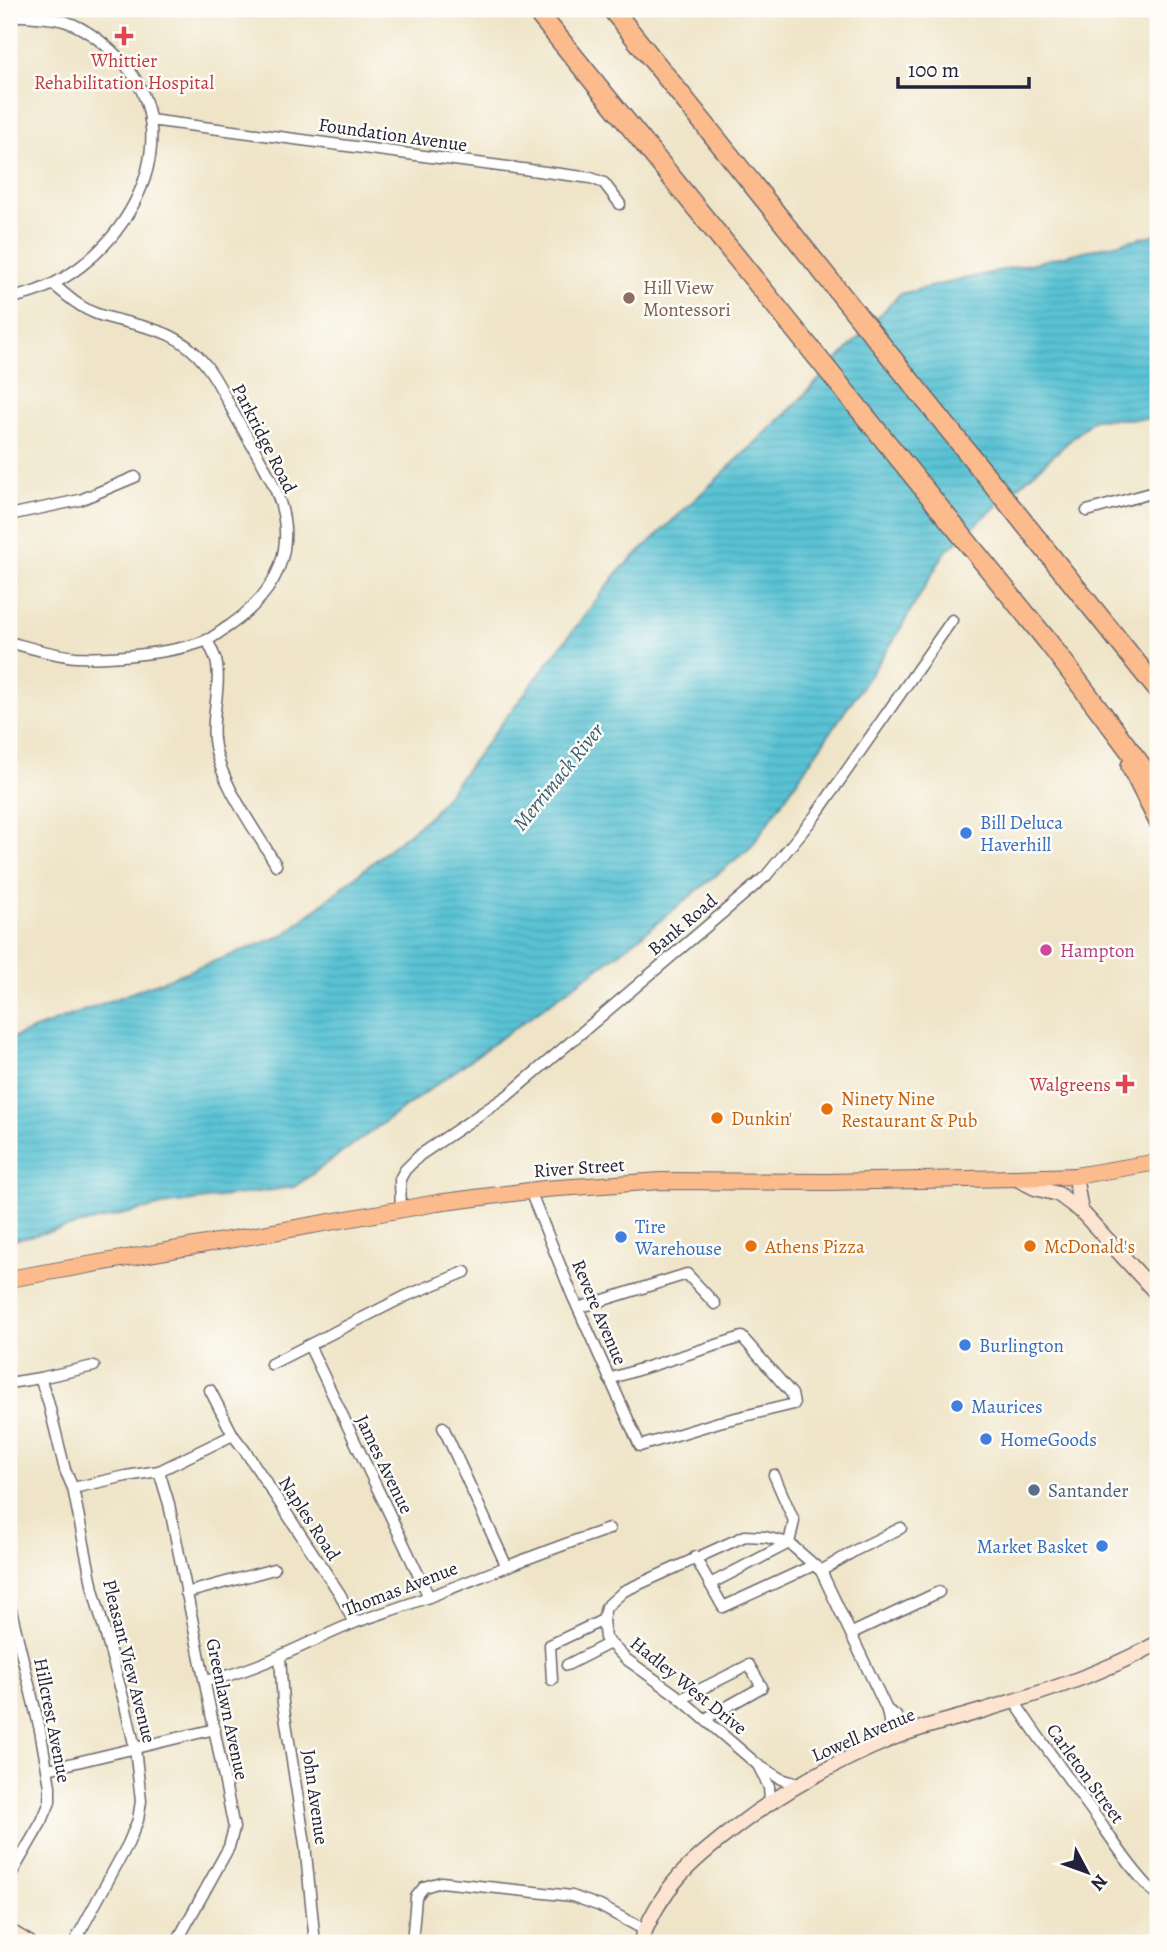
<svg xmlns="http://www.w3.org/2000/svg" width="1167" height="1952" viewBox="0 0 1167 1952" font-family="Alegreya,serif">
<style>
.water{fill:url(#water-rules);stroke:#3d7288;stroke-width:2}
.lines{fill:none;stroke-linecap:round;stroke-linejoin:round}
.street-casing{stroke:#6a666c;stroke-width:13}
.secondary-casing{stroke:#6a666c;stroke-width:17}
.primary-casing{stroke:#6a666c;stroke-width:18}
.highway-casing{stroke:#6a666c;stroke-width:22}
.street{stroke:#fff;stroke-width:10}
.secondary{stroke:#fde4d1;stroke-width:14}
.primary{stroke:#fbbb8d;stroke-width:16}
.highway{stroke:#fbbb8d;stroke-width:19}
.health-dot{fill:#e0444e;stroke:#fdfcf7;stroke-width:2.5}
.education-dot{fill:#8d6e63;stroke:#fdfcf7;stroke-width:2.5}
.shop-dot{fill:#3f7fe0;stroke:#fdfcf7;stroke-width:2.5}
.hotel-dot{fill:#d1479c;stroke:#fdfcf7;stroke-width:2.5}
.food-dot{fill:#e8710a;stroke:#fdfcf7;stroke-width:2.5}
.service-dot{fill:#5c6f8a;stroke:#fdfcf7;stroke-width:2.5}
.labels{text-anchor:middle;stroke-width:5;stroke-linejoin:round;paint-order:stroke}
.health-label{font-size:19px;fill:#be3a42;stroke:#fdfcf7}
.street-label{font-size:19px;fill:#22223b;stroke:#fdfcf7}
.education-label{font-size:19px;fill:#785e54;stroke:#fdfcf7;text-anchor:start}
.shop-label{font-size:19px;fill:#366cbe;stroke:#fdfcf7;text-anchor:start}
.hotel-label{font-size:19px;fill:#b23c85;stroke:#fdfcf7;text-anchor:start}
.food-label{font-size:19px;fill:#c56008;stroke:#fdfcf7;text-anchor:start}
.service-label{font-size:19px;fill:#4e5e75;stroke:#fdfcf7;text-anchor:start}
.water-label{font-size:21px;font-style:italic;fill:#355a71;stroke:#fdfcf7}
</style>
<defs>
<pattern id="water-rules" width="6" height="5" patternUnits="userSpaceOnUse" patternTransform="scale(1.75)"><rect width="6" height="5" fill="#58c2d4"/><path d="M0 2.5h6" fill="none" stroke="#4ca6b7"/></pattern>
</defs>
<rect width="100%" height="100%" fill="#fdfcf7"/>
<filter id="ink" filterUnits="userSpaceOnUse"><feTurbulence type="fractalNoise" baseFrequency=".0143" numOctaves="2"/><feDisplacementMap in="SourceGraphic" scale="14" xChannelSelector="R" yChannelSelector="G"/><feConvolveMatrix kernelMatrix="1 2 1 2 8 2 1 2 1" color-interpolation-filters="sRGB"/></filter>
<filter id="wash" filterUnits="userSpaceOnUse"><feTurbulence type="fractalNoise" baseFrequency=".00686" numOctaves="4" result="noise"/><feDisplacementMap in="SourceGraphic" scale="28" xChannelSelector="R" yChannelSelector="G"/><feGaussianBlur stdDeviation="1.57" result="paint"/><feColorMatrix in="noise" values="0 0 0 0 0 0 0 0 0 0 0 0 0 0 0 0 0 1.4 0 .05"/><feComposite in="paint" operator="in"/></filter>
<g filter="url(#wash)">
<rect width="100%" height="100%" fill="#efe4c7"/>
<!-- water -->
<polygon class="water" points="1158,234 1158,419 1094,419 945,552 892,643 751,847 626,948 294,1187 163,1205 9,1241 9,1039 284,935 432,814 619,571 791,409 900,294"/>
</g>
<g filter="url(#ink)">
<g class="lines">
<defs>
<g id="street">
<path d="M 9,15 C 27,17 49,16 67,22 C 87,29 104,43 119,58 C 202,144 111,283 9,298"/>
<polyline points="150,120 591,178 604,183 620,204"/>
<polyline points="1087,511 1158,491"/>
<polyline points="9,515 80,500 135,477"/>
<path d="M 207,640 C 211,648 216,657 217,665 C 221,690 211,715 214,740 C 219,783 255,828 276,865"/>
<path d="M 9,642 C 31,648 53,655 76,657 C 109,659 177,653 207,640 C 215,637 222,630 229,626 C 259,605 283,578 285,540 C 288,496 257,456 237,419 C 227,401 218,380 205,364 C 175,325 138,328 97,314 C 80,308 67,296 53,284"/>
<polyline points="530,1191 573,1297 640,1446 719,1422 794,1404 792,1394 742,1337 609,1379"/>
<polyline points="401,1210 400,1179 405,1170 420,1155 507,1096 766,876 815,816 952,620"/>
<polyline points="578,1308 687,1274 715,1304"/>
<polyline points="309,1345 429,1597"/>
<polyline points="271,1364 406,1296 465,1272"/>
<polyline points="40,1378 48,1401 65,1470 73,1488 93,1589 124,1701 135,1748 141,1801 138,1820 128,1844 74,1943"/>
<polyline points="9,1383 40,1378 94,1366"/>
<polyline points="210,1390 233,1435 246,1452 340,1594 354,1623"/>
<polyline points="443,1427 506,1565"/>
<polyline points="159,1471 169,1504 234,1828 229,1847 176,1943"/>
<polyline points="73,1488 126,1476 159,1471 233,1435"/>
<polyline points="695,1557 723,1607 814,1565"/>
<polyline points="821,1571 856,1550 901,1528"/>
<polyline points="710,1584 789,1543 794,1521 774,1475"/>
<polyline points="186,1593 274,1569"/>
<polyline points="9,1602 40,1730 50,1786 50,1802 42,1821 9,1878"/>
<polyline points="852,1633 939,1592"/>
<polyline points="280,1656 283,1703 305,1844 315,1943"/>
<polyline points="567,1665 610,1643"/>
<polyline points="552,1680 550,1645 603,1620"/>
<path d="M 205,1681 C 257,1671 305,1643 354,1623 C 382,1613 411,1604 439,1593 C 496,1571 551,1548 609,1529"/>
<polyline points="681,1699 749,1665 762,1687 705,1719"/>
<path d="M 1014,1701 C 1039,1739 1066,1775 1092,1811 C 1113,1840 1132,1872 1158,1896"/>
<polyline points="892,1738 887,1710 896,1716 909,1733"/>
<polyline points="758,1765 675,1694 626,1659 605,1638 603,1620 606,1607 624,1591 745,1536 765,1537 789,1543 821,1571 887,1710"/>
<polyline points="48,1769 215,1729"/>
<polyline points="770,1801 769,1787 758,1765 781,1779 798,1784"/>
<polyline points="412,1943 416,1897 424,1887 441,1882 572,1896 600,1906 645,1930"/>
</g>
<g id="secondary">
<polyline points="1075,1176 1081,1211"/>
<polyline points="1015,1178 1035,1188 1058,1194 1081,1211 1158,1295"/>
<polyline points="9,1931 29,1943"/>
<path d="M 640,1943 C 661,1887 690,1862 736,1827 C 784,1790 838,1761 893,1738 C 919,1727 948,1721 975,1713 C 1038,1694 1100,1675 1158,1643"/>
</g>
<polyline id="primary" points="9,1279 437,1203 544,1189 661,1181 827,1182 1015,1178 1075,1176 1158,1162"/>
<g id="highway">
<polyline points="535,9 1049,643 1158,788"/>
<polyline points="612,9 1158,690"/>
<polyline points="1131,766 1158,820"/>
</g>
</defs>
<!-- street casing -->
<use href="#street" class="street-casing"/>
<!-- secondary casing -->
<use href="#secondary" class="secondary-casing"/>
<!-- primary casing -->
<use href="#primary" class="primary-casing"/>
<!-- highway casing -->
<use href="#highway" class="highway-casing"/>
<!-- street -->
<use href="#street" class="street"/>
<!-- secondary -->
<use href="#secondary" class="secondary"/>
<!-- primary -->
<use href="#primary" class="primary"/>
<!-- highway -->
<use href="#highway" class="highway"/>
</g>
</g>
<!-- markers -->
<g class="health-dot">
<path d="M120.5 25.5h7v7h7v7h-7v7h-7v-7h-7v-7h7z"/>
<path d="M1121.5 1073.5h7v7h7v7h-7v7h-7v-7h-7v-7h7z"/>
</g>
<circle class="education-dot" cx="629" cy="298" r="7"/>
<g class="shop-dot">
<circle cx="966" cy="833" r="7"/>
<circle cx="621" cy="1237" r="7"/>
<circle cx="965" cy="1345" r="7"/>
<circle cx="957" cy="1406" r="7"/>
<circle cx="986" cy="1439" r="7"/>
<circle cx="1102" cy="1546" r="7"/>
</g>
<circle class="hotel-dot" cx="1046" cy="950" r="7"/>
<g class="food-dot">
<circle cx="827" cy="1109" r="7"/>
<circle cx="717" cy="1118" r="7"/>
<circle cx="751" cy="1246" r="7"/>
<circle cx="1030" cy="1246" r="7"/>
</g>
<circle class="service-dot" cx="1034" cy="1490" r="7"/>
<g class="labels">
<!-- health labels -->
<g class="health-label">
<text x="124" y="67">Whittier<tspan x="124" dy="22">Rehabilitation Hospital</tspan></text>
<text x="1111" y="1091" text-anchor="end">Walgreens</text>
</g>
<!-- street labels -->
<g class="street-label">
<text transform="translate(393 134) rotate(8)" y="7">Foundation Avenue</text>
<text transform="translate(265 438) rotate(63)" y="7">Parkridge Road</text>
<text transform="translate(682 924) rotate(-40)" y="7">Bank Road</text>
<text transform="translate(579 1167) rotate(-4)" y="7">River Street</text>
<text transform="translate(600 1312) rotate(67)" y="7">Revere Avenue</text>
<text transform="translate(385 1464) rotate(64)" y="7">James Avenue</text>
<text transform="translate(310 1518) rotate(57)" y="7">Naples Road</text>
<text transform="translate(400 1588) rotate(-21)" y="7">Thomas Avenue</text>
<text transform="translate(130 1661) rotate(76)" y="7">Pleasant View Avenue</text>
<text transform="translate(689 1685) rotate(39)" y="7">Hadley West Drive</text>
<text transform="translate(228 1709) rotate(78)" y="7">Greenlawn Avenue</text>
<text transform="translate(53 1720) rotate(79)" y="7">Hillcrest Avenue</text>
<text transform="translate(863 1734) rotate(-23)" y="7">Lowell Avenue</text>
<text transform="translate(1086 1773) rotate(54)" y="7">Carleton Street</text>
<text transform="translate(316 1797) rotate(82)" y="7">John Avenue</text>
</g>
<!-- education labels -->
<g class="education-label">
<text x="643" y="294">Hill View<tspan x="643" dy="22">Montessori</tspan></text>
</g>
<!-- shop labels -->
<g class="shop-label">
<text x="980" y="829">Bill Deluca<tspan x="980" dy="22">Haverhill</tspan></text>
<text x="635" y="1233">Tire<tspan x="635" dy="22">Warehouse</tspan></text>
<text x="979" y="1352">Burlington</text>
<text x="971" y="1413">Maurices</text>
<text x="1000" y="1446">HomeGoods</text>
<text x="1088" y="1553" text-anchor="end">Market Basket</text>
</g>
<!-- hotel labels -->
<g class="hotel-label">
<text x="1060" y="957">Hampton</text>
</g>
<!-- food labels -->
<g class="food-label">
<text x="841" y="1105">Ninety Nine<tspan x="841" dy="22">Restaurant &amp; Pub</tspan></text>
<text x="731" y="1125">Dunkin'</text>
<text x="765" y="1253">Athens Pizza</text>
<text x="1044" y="1253">McDonald's</text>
</g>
<!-- service labels -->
<g class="service-label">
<text x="1048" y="1497">Santander</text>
</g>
<!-- water labels -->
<g class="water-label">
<text transform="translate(558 777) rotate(-51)" y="7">Merrimack River</text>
</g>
</g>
<!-- margin -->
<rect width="1167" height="1952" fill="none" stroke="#fdfcf7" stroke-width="35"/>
<!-- north arrow -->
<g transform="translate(1087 1872) rotate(131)" stroke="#fdfcf7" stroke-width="5" paint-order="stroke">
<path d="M0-5L12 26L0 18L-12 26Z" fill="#22223b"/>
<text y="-10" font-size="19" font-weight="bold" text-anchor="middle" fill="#22223b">N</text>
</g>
<!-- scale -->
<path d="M898 77v10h131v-10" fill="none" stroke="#22223b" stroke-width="3.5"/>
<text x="908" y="77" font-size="21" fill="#22223b" stroke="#fdfcf7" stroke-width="5" paint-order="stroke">100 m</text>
</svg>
